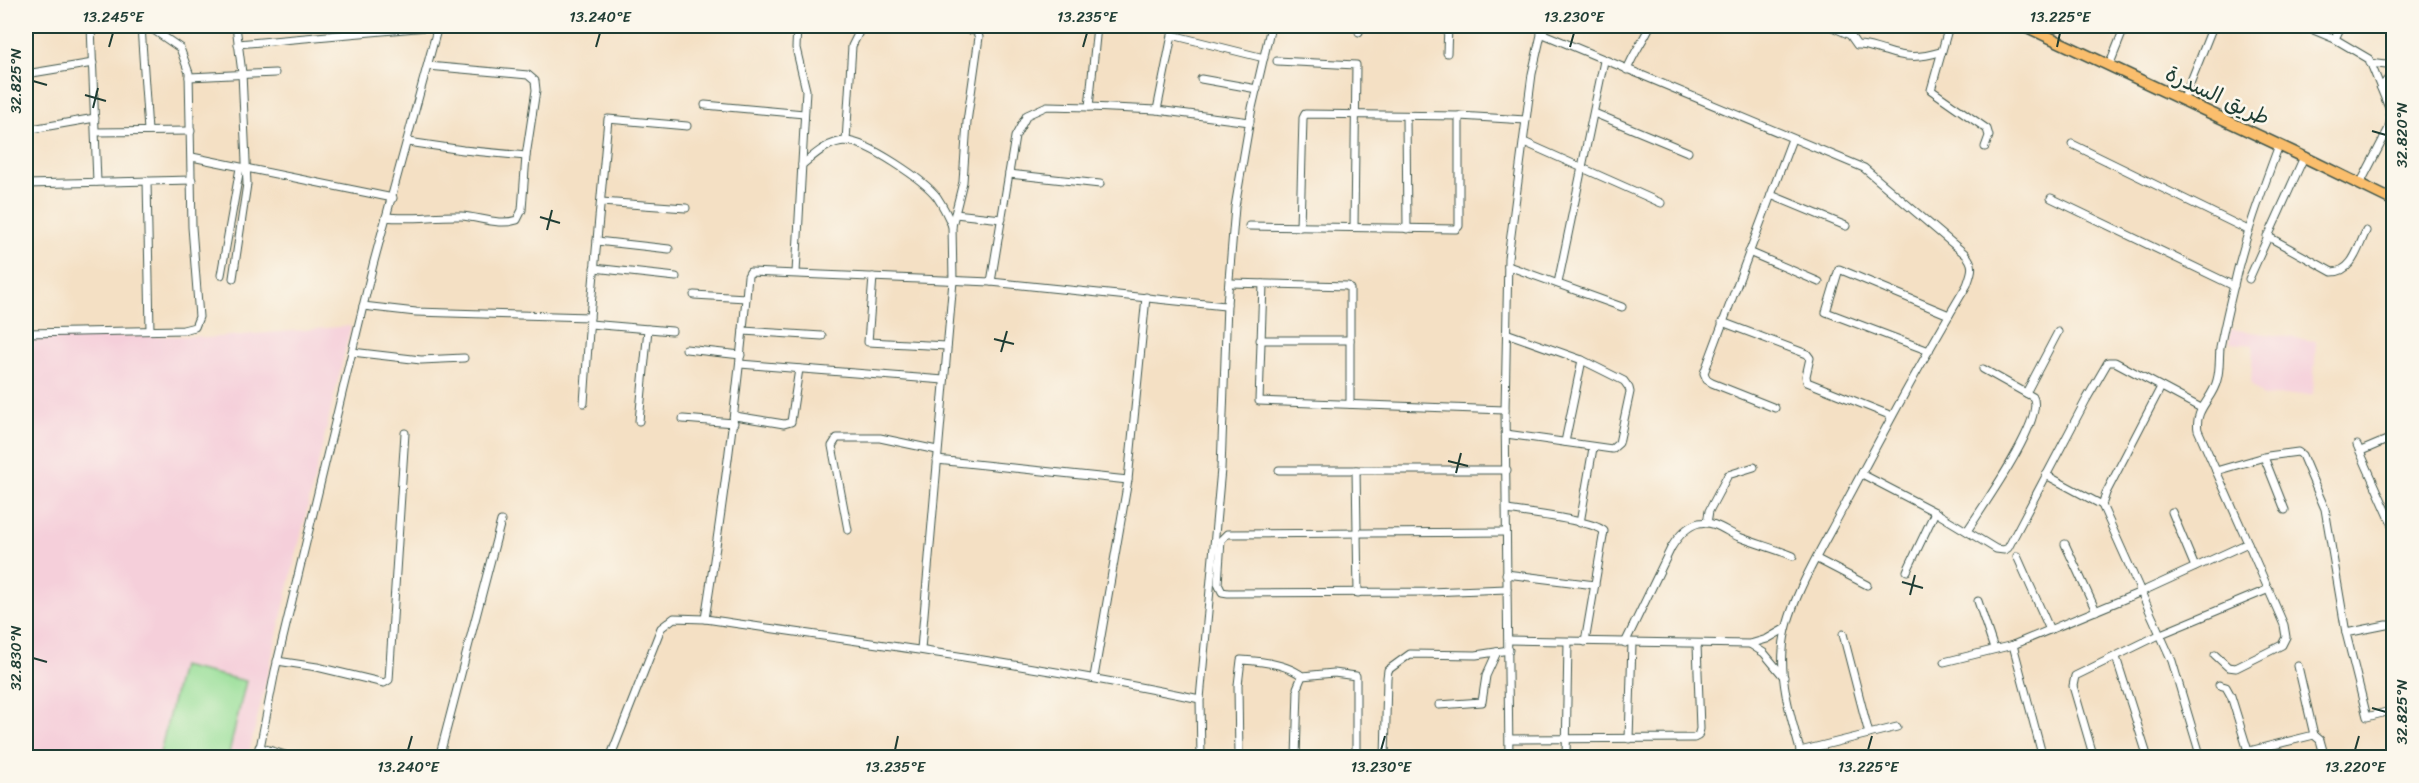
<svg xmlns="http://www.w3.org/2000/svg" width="2419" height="783" viewBox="0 0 2419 783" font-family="Sriracha,'Playpen Sans Arabic',sans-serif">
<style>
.built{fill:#f5cfda}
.green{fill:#99df99;stroke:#5c8e66;stroke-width:1.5}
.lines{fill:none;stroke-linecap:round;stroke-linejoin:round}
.minor-casing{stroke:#3f554a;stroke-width:9}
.primary-casing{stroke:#3f554a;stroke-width:13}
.minor{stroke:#fff;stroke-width:7}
.primary{stroke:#fabe6d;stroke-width:10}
.ticks{fill:none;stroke:#1f3d34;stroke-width:2}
.labels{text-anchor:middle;stroke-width:5;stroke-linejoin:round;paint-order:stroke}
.street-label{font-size:22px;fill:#1f3d34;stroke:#fbf7ec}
.neatline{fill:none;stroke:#1f3d34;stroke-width:2}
.ticks-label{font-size:15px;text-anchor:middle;fill:#1f3d34}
</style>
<rect width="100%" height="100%" fill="#fbf7ec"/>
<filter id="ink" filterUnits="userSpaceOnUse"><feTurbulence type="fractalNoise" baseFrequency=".0167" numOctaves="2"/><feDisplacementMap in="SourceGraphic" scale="12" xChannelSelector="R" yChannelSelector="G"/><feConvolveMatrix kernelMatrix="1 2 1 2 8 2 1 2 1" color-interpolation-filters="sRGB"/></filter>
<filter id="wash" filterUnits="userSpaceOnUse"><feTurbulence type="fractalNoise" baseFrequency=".008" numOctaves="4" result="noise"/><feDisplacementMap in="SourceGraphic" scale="24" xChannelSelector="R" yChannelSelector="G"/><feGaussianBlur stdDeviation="1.35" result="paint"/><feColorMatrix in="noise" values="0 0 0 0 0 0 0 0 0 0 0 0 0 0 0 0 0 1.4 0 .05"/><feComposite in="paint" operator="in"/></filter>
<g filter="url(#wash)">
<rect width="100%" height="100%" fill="#f4e0c4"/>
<!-- built -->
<g class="built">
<polygon points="351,326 248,757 26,757 26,336 198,336 206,338"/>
<polygon points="2230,329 2316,341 2313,394 2263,396 2251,384 2253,345 2230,343"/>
</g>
<!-- green -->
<polygon class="green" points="181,666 246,681 228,757 159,757"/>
</g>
<g filter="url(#ink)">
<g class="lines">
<defs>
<g id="minor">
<polyline points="91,26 97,182"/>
<polyline points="141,26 148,131"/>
<path d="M 1830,26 L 1850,35 L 1857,45 C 1866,44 1876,49 1885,51 C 1905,58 1920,58 1940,52"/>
<polyline points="1949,26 1931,90 1987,129 1989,136 1985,147"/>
<polyline points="2304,26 2335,39 2369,59 2389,108 2391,118 2389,128 2360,184"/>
<polyline points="1359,32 1361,26"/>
<path d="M 1541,33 L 1864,168 L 1965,254 C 1975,265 1972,271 1967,285 C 1923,358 1883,433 1843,508 C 1822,548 1785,606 1783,650 C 1780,686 1793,723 1802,758"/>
<polyline points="2335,39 2341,26"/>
<polyline points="238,44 438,26"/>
<polyline points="1447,53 1448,26"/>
<polyline points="1277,61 1356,65 1354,227"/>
<polyline points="2370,63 2394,66"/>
<polyline points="2109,66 2125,26"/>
<path d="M 1627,70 C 1633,54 1643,41 1650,26"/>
<polyline points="26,74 93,63"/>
<polyline points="189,77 275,73"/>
<polyline points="1201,79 1257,89"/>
<polyline points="2381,88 2394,71"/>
<polyline points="2183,101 2213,26"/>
<polyline points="705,105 804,114"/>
<polyline points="1089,107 1097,26"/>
<polyline points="1157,110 1172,35 1264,58"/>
<polyline points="1594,113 1688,152"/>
<polyline points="1406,116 1407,229"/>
<polyline points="26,130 95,118"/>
<polyline points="96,132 191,131"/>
<polyline points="846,141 852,46 862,26"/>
<polyline points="408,142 463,150 526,156"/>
<polyline points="1524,142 1661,203"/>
<polyline points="2072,144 2248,230"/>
<polyline points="192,157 393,198"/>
<path d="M 802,165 C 814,155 829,141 846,141 C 868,142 924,180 937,197 C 943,206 948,216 952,226"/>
<polyline points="1009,174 1100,184"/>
<polyline points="147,181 150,330"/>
<polyline points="26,184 192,180"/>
<polyline points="1771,195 1846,226"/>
<polyline points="2051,198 2234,286"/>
<polyline points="601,202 686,208"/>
<polyline points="955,214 1002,219"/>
<path d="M 386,217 C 411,220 437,215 461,216 C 480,217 498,226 517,220 L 522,210 L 526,156 L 536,90 L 535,81 L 528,75 L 428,66"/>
<polyline points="1249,226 1456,229 1459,226 1459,116"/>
<polyline points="1300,227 1303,118 1305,114 1459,116 1526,120"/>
<path d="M 2267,236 L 2332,272 C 2353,272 2358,247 2366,231"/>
<polyline points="597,241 669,249"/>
<polyline points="1749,252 1819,282"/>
<polyline points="1508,266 1622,307"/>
<polyline points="594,268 676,277"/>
<polyline points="796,273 806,90 796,48 797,26"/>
<polyline points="221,275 240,168"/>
<polyline points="873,277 868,342 947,346"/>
<polyline points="233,278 247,184 242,73 236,26"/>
<polyline points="2249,279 2304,157"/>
<polyline points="991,282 1015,137 1027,115 1047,106 1089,107 1157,110 1250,122"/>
<polyline points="1230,283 1348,286 1350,289 1350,404"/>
<polyline points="1558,283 1604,61"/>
<polyline points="1263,284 1259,401 1505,410"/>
<polyline points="694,295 746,298"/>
<polyline points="363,306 416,312 590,317"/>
<polyline points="1722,322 1807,354 1810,358 1806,376 1807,382 1892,416"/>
<polyline points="590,324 672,331"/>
<polyline points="743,331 822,336"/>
<polyline points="26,333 183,330 195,327 199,317 192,227 189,73 180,48 148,26"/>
<polyline points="1506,333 1582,360 1624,381 1629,388 1630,392 1619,443 1612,449 1506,434"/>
<polyline points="1260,340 1350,340"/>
<polyline points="686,349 741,355"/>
<polyline points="1929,351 1826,312 1839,269 1949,315"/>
<polyline points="352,352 421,360 464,358"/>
<polyline points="740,364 944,380"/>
<polyline points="2161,387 2106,493 2102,505 2172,661 2201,758"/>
<polyline points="2026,393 2058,332"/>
<polyline points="584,403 590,317 608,119 687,126"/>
<polyline points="1775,408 1712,383 1707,380 1704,373 1792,139"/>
<polyline points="735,416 784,424 791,422 799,369"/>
<polyline points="683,419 734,423"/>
<polyline points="639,421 648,329"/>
<polyline points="1565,442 1582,360"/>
<polyline points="2357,445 2394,528"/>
<polyline points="2361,451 2394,437"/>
<polyline points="2264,457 2285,510"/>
<polyline points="937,460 1128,480"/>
<polyline points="1279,470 1507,470"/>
<polyline points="1356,470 1358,593"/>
<polyline points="2216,471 2268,456 2298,452 2302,455 2325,509 2346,633 2367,717 2394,710"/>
<polyline points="1862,474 1935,512 1996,549 2004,550 2008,548 2086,400 2108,362 2115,362 2201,408"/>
<polyline points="2046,475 2102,505"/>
<path d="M 1507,510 C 1526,513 1592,520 1604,531 L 1585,642"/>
<polyline points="2172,512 2195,567"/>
<polyline points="1580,523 1593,448"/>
<polyline points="1707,523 1709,511 1728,475 1754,467"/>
<polyline points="848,530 832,446 837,438 880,438 937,450"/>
<path d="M 1967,531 C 1981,509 2046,418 2033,397 L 1983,369"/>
<polyline points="1506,532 1227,534 1221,540 1218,584 1222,592 1228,593 1429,592 1507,589"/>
<polyline points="2065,544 2096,611"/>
<polyline points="2017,556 2050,630"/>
<polyline points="1817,559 1867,585"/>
<polyline points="1907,571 1935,512"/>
<polyline points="1506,574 1595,585"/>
<polyline points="1978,601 1994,649"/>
<path d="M 705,619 C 723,505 738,391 748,276 L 750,272 L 991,282 L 1225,306 L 1227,304"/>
<polyline points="2346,633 2386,625 2390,625 2394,629"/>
<polyline points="1843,634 1869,734"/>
<polyline points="1509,640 1750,644 1764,653 1784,677"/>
<path d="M 1625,643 L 1671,548 C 1677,538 1687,526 1699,523 C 1713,520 1727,532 1739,537 C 1757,544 1776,549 1793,556"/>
<polyline points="1750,644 1767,639 1786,628"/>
<path d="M 2013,645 L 2141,592 L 2248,543 L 2198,430 C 2194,409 2213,399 2217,380 C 2220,370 2219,358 2220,348 C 2224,327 2229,306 2234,285 C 2245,236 2262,191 2279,145"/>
<polyline points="921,649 953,281 952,226 963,182 967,122 979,37 976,31 946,26"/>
<polyline points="2215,655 2228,667 2236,668 2282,645 2286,637 2284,625 2248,543"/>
<polyline points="2116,657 2148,758"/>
<polyline points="277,661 317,667 384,683 389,680 405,433"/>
<polyline points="1944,662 2013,645 2043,758"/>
<polyline points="2298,666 2314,735"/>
<polyline points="1094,677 1128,480 1146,297"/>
<polyline points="2219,685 2226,687 2231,696 2248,751"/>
<polyline points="1439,705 1482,702 1486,676 1497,652"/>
<polyline points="1510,739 1694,738 1698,736 1700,729 1697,644"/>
<polyline points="1629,739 1632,643"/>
<polyline points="259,747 295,758"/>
<polyline points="1800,751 1897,727"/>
<polyline points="258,758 275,671 373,265 438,26"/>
<polyline points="439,758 501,521"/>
<path d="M 610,758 L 661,628 L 674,618 L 705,619 C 871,643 1036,665 1200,699"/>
<polyline points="1201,758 1200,699 1221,469 1227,304 1235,207 1252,108 1271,26"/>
<path d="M 1239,758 L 1238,685 L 1241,660 C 1261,661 1287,664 1302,676 L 1334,673 L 1356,676 L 1356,758"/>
<polyline points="1296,758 1298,690 1297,688 1302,676"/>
<polyline points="1385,758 1387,678 1388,670 1410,654 1476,655 1509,650"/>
<polyline points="1509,758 1505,410 1508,258 1532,74 1543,26"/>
<polyline points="1566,758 1568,642"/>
<polyline points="2094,758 2073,686 2075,676 2161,634 2269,589"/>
<polyline points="2221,758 2314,735 2320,740 2325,758"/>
</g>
<polyline id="primary" points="2025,26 2304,157 2394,201"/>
</defs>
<!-- minor casing -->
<use href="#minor" class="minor-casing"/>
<!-- primary casing -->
<use href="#primary" class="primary-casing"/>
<!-- minor -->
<use href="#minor" class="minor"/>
<!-- primary -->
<use href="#primary" class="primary"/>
</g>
</g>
<!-- ticks -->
<path class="ticks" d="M 109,47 L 113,33M 596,47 L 600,33M 1083,47 L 1087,33M 1570,47 L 1574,33M 2057,47 L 2060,33M 33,81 L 47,85M 85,95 L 106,101M 93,108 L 98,88M 2372,131 L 2386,135M 540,217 L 560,223M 547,230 L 552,210M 994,339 L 1014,344M 1001,352 L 1007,331M 1448,461 L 1468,466M 1456,473 L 1461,453M 1902,582 L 1923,588M 1910,595 L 1915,575M 33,658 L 47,662M 2372,708 L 2386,712M 408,750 L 412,736M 895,750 L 898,736M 1381,750 L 1385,736M 1868,750 L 1872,736M 2355,750 L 2359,736"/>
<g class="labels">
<!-- street labels -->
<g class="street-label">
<text transform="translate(2218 95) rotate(25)" y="8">طريق السدرة</text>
</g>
</g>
<!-- margin -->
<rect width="2419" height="783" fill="none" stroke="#fbf7ec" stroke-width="66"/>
<rect x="33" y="33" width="2353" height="717" class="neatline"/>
<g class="ticks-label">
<text x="113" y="22">13.245°E</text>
<text x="600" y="22">13.240°E</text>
<text x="1087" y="22">13.235°E</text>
<text x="1574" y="22">13.230°E</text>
<text x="2060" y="22">13.225°E</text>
<text transform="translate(16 81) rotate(-90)" y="5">32.825°N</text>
<text transform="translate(2402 135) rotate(-90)" y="5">32.820°N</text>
<text transform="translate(16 658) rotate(-90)" y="5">32.830°N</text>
<text transform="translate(2402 712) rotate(-90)" y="5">32.825°N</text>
<text x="408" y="772">13.240°E</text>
<text x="895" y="772">13.235°E</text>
<text x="1381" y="772">13.230°E</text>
<text x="1868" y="772">13.225°E</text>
<text x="2355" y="772">13.220°E</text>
</g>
</svg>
